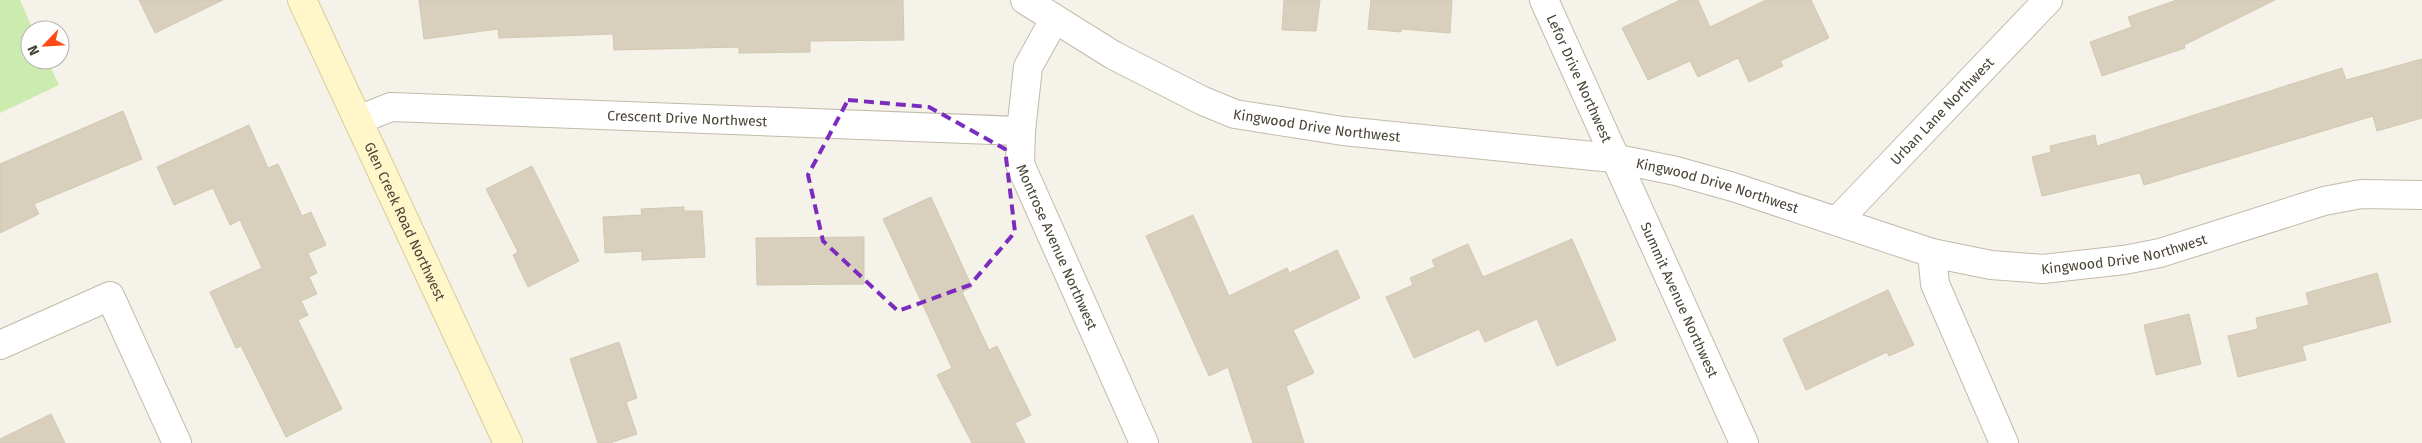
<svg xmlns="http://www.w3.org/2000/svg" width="2422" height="443" viewBox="0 0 2422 443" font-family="'Fira Sans',sans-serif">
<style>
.green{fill:#ccecaf}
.building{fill:#d8cfbd;stroke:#d3c8b0}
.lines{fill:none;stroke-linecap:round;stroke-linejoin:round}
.minor-casing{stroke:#c2bbaa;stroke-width:30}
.tertiary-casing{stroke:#c2bbaa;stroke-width:30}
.secondary-casing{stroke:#d8cb96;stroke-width:30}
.minor{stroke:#fff;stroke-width:28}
.tertiary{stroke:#fff;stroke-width:28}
.secondary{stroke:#fff6c9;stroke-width:28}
.marked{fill:none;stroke:#7b2cbf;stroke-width:4;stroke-dasharray:10 6;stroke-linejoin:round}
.labels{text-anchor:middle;stroke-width:4;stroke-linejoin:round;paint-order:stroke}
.street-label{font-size:14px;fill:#4a4436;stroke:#fff}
</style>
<rect width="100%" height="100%" fill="#f5f2e9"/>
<!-- green -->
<polygon class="green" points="0,0 20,0 33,30 30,30 30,60 47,60 59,85 0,113"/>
<!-- building -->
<g class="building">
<polygon points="139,0 223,0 155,33"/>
<polygon points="419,0 903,0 904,40 810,41 810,52 739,53 739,47 614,50 613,34 499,38 498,29 424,39"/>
<polygon points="1284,0 1320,0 1316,31 1282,30"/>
<polygon points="1371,0 1452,0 1450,33 1401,29 1401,32 1368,29"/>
<polygon points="1680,0 1698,0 1710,27 1766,0 1811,0 1829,38 1780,61 1783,66 1749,82 1738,58 1698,77 1690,61 1648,80 1622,28"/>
<polygon points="2177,0 2275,0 2184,45 2185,48 2102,76 2090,42 2132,27 2128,17"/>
<polygon points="2422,59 2422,118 2377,131 2373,116 2144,185 2140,173 2042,196 2032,157 2051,152 2050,146 2095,135 2097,146 2342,68 2346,80"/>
<polygon points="123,111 142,159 34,204 39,214 0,233 0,164"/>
<polygon points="249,125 268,168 278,164 302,216 311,212 326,245 308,253 317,273 309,277 317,294 301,301 308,315 298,320 342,409 286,437 241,346 236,348 210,292 262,268 240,220 230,225 213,188 174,205 157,167"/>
<polygon points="532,166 579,261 528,287 513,255 518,252 486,189"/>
<polygon points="931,197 972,287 962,292 989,350 997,346 1031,415 1015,423 1025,443 972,443 937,375 952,368 883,219"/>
<polygon points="684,207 684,211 702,211 705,257 642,260 642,251 605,253 603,217 642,215 641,209"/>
<polygon points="1193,215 1229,296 1287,268 1289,273 1337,250 1360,298 1293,330 1314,373 1286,386 1304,443 1253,443 1228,367 1209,376 1146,236"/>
<polygon points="864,237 864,284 757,285 756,238"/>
<polygon points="1572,239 1616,340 1557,366 1537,319 1485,342 1479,329 1414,358 1386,297 1413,285 1410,278 1435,267 1432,260 1468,244 1483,277"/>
<polygon points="2377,273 2391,322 2302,346 2306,360 2238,377 2228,336 2258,329 2256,318 2309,305 2306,293"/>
<polygon points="1888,290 1914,345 1889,356 1887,352 1806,390 1783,339"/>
<polygon points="2189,314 2201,364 2156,375 2144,325"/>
<polygon points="619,342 637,398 626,402 637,434 610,443 598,443 570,359"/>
<polygon points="51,414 65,443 0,443 0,439"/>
</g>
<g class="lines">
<defs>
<g id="minor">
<path id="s1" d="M 1544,0 L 1744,443"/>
<path id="s2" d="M 1054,20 L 1028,67 L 1021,131 L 1020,164 L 1144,443"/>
<path id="s3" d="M 358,120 L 391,107 L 1021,131"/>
<path id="s4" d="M 1837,221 L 2048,0"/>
<polyline points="1932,253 1935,284 2004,443"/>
<polyline points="0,345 110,296 177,443"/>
</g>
<g id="tertiary">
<path id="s5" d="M 1025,0 L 1113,55 L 1203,101 L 1235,114 L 1343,131 L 1613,158 L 1676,171 L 1733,187 L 1932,253 L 1991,265 L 2043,269 L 2124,260 L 2160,253 L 2324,201 L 2361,194 L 2422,195"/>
</g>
<g id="secondary">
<path id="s6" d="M 302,0 L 508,443"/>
</g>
</defs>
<!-- minor casing -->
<use href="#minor" class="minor-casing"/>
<!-- tertiary casing -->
<use href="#tertiary" class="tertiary-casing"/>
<!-- secondary casing -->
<use href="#secondary" class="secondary-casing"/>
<!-- minor -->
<use href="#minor" class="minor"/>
<!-- tertiary -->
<use href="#tertiary" class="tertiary"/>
<!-- secondary -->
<use href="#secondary" class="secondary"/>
</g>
<!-- marked area -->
<path class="marked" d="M 848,100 L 929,107 L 1005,149 L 1015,232 L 970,285 L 898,311 L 823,241 L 808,175 Z"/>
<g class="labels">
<!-- street labels -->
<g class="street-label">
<text dy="5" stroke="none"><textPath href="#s1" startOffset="86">Lefor Drive Northwest</textPath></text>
<text dy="5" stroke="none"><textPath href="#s4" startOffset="152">Urban Lane Northwest</textPath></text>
<text dy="5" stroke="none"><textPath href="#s3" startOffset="332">Crescent Drive Northwest</textPath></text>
<text dy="5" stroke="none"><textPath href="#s5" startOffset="322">Kingwood Drive Northwest</textPath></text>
<text dy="5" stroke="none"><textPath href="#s5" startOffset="728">Kingwood Drive Northwest</textPath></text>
<text dy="5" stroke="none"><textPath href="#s6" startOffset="244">Glen Creek Road Northwest</textPath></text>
<text dy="5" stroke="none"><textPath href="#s2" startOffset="242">Montrose Avenue Northwest</textPath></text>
<text dy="5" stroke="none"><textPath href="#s5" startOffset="1148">Kingwood Drive Northwest</textPath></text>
<text dy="5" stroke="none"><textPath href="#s1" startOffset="329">Summit Avenue Northwest</textPath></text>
</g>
</g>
<!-- north arrow -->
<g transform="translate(45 45) rotate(245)"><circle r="24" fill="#ffffff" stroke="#b7b4af"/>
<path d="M0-4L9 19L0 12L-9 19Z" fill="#ff4a16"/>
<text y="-8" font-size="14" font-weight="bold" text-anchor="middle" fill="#4a4436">N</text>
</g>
</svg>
